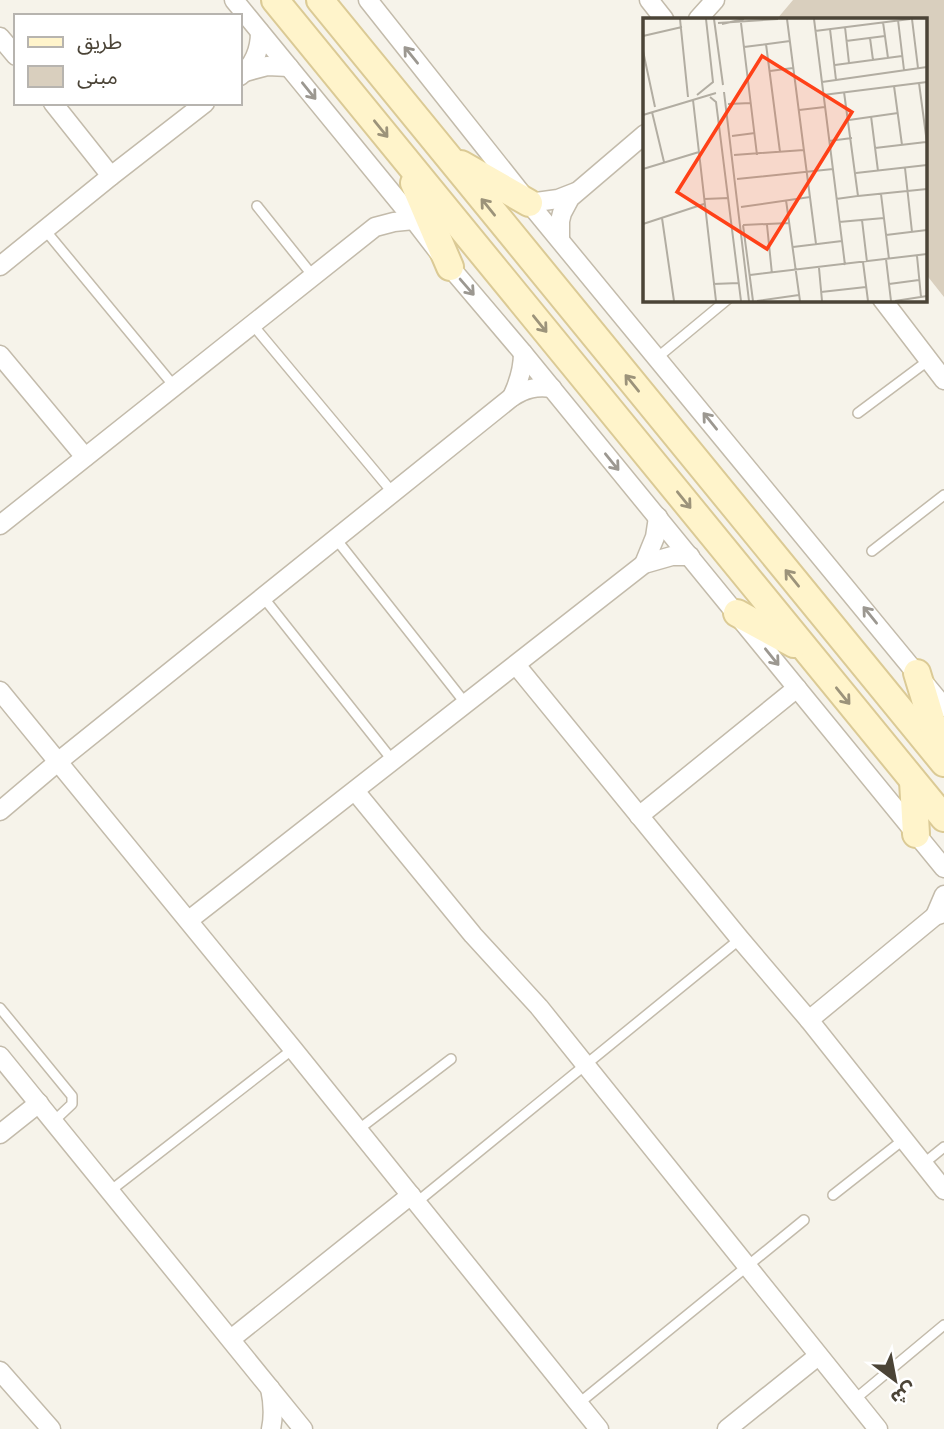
<svg xmlns="http://www.w3.org/2000/svg" width="944" height="1429" viewBox="0 0 944 1429" font-family="Poppins,'Noto Sans Arabic',sans-serif">
<style>
.building{fill:#d9cfbe}
.lines{fill:none;stroke-linecap:round;stroke-linejoin:round}
.lane-casing{stroke:#c3bbab;stroke-width:12}
.street-casing{stroke:#c3bbab;stroke-width:21}
.secondary-casing{stroke:#dbca95;stroke-width:30}
.lane{stroke:#fff;stroke-width:9}
.street{stroke:#fff;stroke-width:18}
.secondary{stroke:#fff4cb;stroke-width:26}
.oneway{stroke:#9c9891}
.oneway2{stroke:#9c937a}
.inset-road{fill:none;stroke:#b2ada2;stroke-width:2}
.view{fill:#ff4118;fill-opacity:0.15;stroke:#ff4118;stroke-width:3.5}
.inset-edge{fill:none;stroke:#4b4437;stroke-width:3.5}
</style>
<rect width="100%" height="100%" fill="#f6f3ea"/>
<!-- building -->
<polygon class="building" points="793,0 944,0 944,297 925,273 925,19 777,19"/>
<g class="lines">
<defs>
<g id="lane">
<polyline points="257,206 313,276"/>
<polyline points="45,230 174,386"/>
<polyline points="252,324 393,493"/>
<polyline points="658,357 728,299"/>
<polyline points="858,413 929,360"/>
<polyline points="336,539 466,704"/>
<polyline points="872,551 944,495"/>
<polyline points="263,597 393,761"/>
<polyline points="0,1008 72,1096 72,1104 54,1121"/>
<polyline points="359,1129 451,1059"/>
<polyline points="923,1164 944,1147"/>
<polyline points="110,1191 293,1049"/>
<polyline points="833,1195 903,1140"/>
<polyline points="417,1202 740,939"/>
<polyline points="854,1400 944,1325"/>
<polyline points="578,1404 804,1220"/>
</g>
<g id="street">
<polyline points="234,0 414,220 450,267 523,353 944,868"/>
<polyline points="368,0 529,203 944,707"/>
<polyline points="649,0 664,19"/>
<polyline points="698,19 715,0"/>
<polyline points="0,37 16,56"/>
<polyline points="245,72 267,66 289,67"/>
<path d="M 240,76 C 254,65 260,49 260,32"/>
<polyline points="53,103 111,176"/>
<polyline points="529,203 558,199 576,192"/>
<polyline points="560,238 560,221 562,213 570,198 645,134"/>
<polyline points="0,266 111,176 205,103"/>
<polyline points="882,299 944,380"/>
<polyline points="0,355 85,457"/>
<path d="M 512,397 C 519,382 523,369 523,353"/>
<polyline points="0,525 375,227 394,222 414,220"/>
<polyline points="644,564 655,537 658,517"/>
<polyline points="516,665 740,939 809,1020 944,1190"/>
<polyline points="0,691 293,1049 599,1429"/>
<polyline points="355,791 473,935 539,1007 878,1429"/>
<path d="M 0,811 L 59,761 L 512,397 C 525,388 537,386 552,388"/>
<polyline points="639,816 797,688"/>
<polyline points="935,916 944,895"/>
<polyline points="189,920 644,564 672,556 690,556"/>
<polyline points="809,1020 935,916 944,913"/>
<polyline points="0,1056 303,1429"/>
<polyline points="0,1134 39,1103"/>
<polyline points="231,1339 411,1195"/>
<polyline points="0,1371 51,1429"/>
<path d="M 270,1388 C 273,1402 274,1415 271,1429"/>
<polyline points="727,1429 818,1356"/>
</g>
<g id="secondary">
<polyline points="275,0 944,818"/>
<polyline points="320,0 944,763"/>
<polyline points="461,164 529,203"/>
<polyline points="414,183 450,267"/>
<polyline points="737,613 794,644"/>
<polyline points="917,673 941,752"/>
<polyline points="913,781 916,834"/>
</g>
</defs>
<!-- lane casing -->
<use href="#lane" class="lane-casing"/>
<!-- street casing -->
<use href="#street" class="street-casing"/>
<!-- secondary casing -->
<use href="#secondary" class="secondary-casing"/>
<!-- lane -->
<use href="#lane" class="lane"/>
<!-- street -->
<use href="#street" class="street"/>
<!-- secondary -->
<use href="#secondary" class="secondary"/>
</g>
<!-- one-way arrows -->
<defs><path id="oneway-shaft" d="M-6 0H5M1.5-3L5.5 0L1.5 3" fill="none" stroke-width="1.6" stroke-linecap="round" stroke-linejoin="round" transform="scale(1.75)"/></defs>
<g class="oneway">
<use href="#oneway-shaft" transform="translate(411 55) rotate(-129)"/>
<use href="#oneway-shaft" transform="translate(309 91) rotate(51)"/>
<use href="#oneway-shaft" transform="translate(467 287) rotate(49)"/>
<use href="#oneway-shaft" transform="translate(710 421) rotate(-129)"/>
<use href="#oneway-shaft" transform="translate(612 462) rotate(51)"/>
<use href="#oneway-shaft" transform="translate(870 615) rotate(-129)"/>
<use href="#oneway-shaft" transform="translate(772 657) rotate(51)"/>
</g>
<g class="oneway2">
<use href="#oneway-shaft" transform="translate(381 129) rotate(51)"/>
<use href="#oneway-shaft" transform="translate(488 207) rotate(-129)"/>
<use href="#oneway-shaft" transform="translate(540 324) rotate(51)"/>
<use href="#oneway-shaft" transform="translate(632 383) rotate(-129)"/>
<use href="#oneway-shaft" transform="translate(684 500) rotate(51)"/>
<use href="#oneway-shaft" transform="translate(792 578) rotate(-129)"/>
<use href="#oneway-shaft" transform="translate(843 696) rotate(51)"/>
</g>
<!-- overview -->
<g transform="translate(643 18)">
<rect width="284" height="284" fill="#f6f3ea"/>
<path class="inset-road" d="M 37,1 L 45,79M 71,1 L 80,67M 144,1 L 173,226M 171,1 L 202,247M 269,1 L 275,50M 255,2 L 261,52M 240,4 L 245,40M 75,5 L 135,1M 98,5 L 114,137M 79,6 L 101,1M 202,9 L 206,45M 187,11 L 193,62M 172,13 L 267,1M 0,18 L 39,9M 227,20 L 230,42M 203,23 L 242,18M 123,26 L 137,134M 101,29 L 147,23M 0,33 L 12,89M 192,47 L 259,38M 127,53 L 150,50M 179,64 L 284,49M 276,65 L 284,125M 251,68 L 259,127M 81,74 L 106,283M 54,77 L 70,64 L 63,1M 180,77 L 284,64M 67,79 L 73,84 L 98,283M 50,82 L 73,283M 85,86 L 108,85M 156,92 L 182,89M 9,94 L 21,144M 0,97 L 73,75M 228,98 L 235,153M 206,102 L 255,95M 89,118 L 112,115M 186,123 L 209,120M 232,130 L 283,124M 91,137 L 161,132M 262,150 L 269,214M 0,151 L 56,134M 213,155 L 284,147M 94,161 L 190,151M 238,176 L 246,241M 215,178 L 284,171M 61,181 L 86,180M 193,181 L 215,178 L 201,74M 143,182 L 157,283M 98,189 L 167,179M 19,200 L 31,283M 219,202 L 224,244M 196,204 L 241,200M 0,206 L 61,186M 100,207 L 110,283M 100,207 L 146,205M 124,207 L 129,256M 243,217 L 284,212M 150,229 L 199,223M 274,238 L 278,279M 243,241 L 248,283M 220,244 L 225,283M 176,250 L 179,283M 107,257 L 284,236M 70,266 L 96,265M 246,266 L 276,262M 178,274 L 223,269M 114,283 L 156,277M 252,283 L 284,278"/>
<path class="view" d="M 119,38 L 209,94 L 124,231 L 34,174 Z"/>
<rect width="284" height="284" class="inset-edge"/>
</g>
<!-- legend -->
<rect x="14" y="14" width="228" height="91" fill="#ffffff" stroke="#b7b4af" stroke-width="2"/>
<rect x="28" y="37" width="35" height="10" fill="#fff4cb" stroke="#b7b4af" stroke-width="2"/>
<text x="77" y="49" font-size="21" fill="#4b4437">طريق</text>
<rect x="28" y="66" width="35" height="21" fill="#d9cfbe" stroke="#b7b4af" stroke-width="2"/>
<text x="77" y="84" font-size="21" fill="#4b4437">مبنى</text>
<!-- north arrow -->
<g transform="translate(895 1380) rotate(148)" stroke="#ffffff" stroke-width="5" paint-order="stroke">
<path d="M0-5L12 26L0 18L-12 26Z" fill="#4b4437"/>
<text y="-10" font-size="19" font-weight="bold" text-anchor="middle" fill="#4b4437">ش</text>
</g>
</svg>
